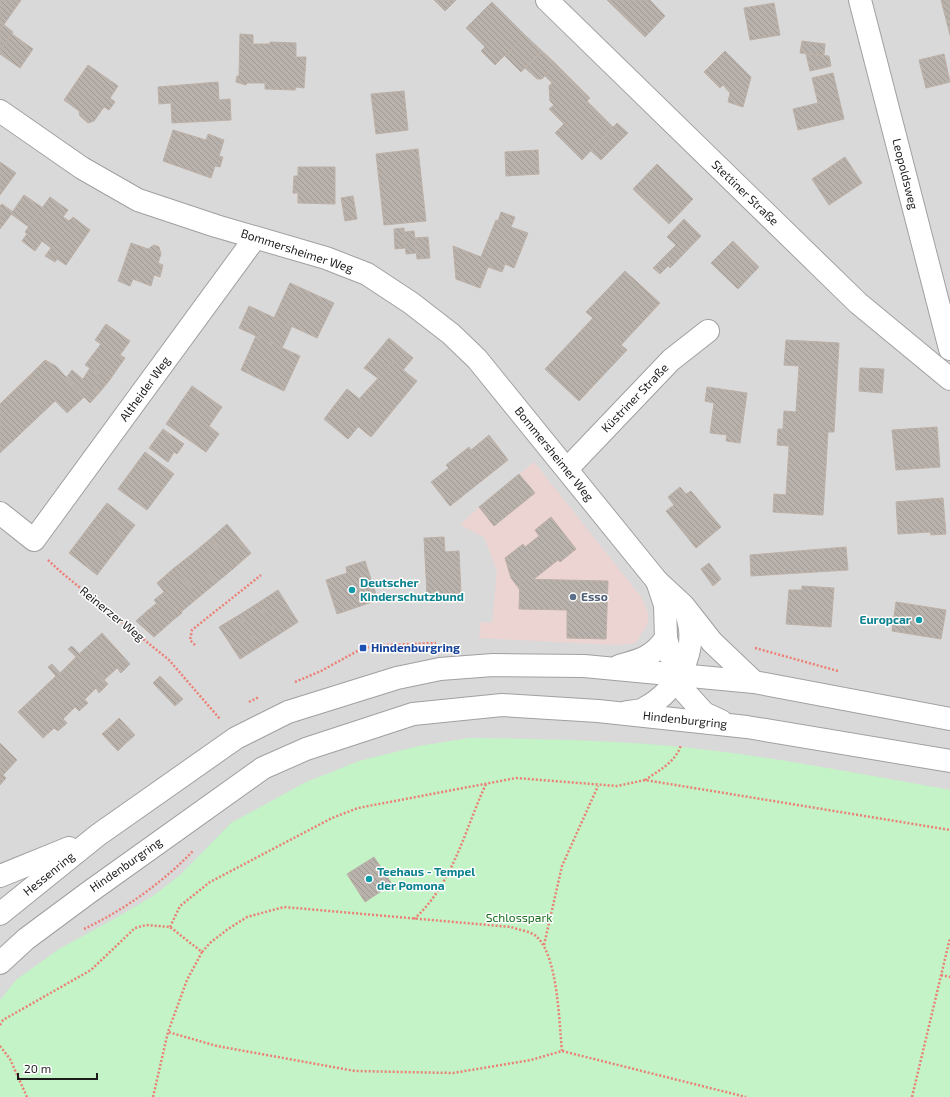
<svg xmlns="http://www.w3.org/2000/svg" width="950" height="1097" viewBox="0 0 950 1097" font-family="'Exo 2',sans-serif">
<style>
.residential{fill:#dad9d9}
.commercial{fill:#ecd4d3}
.park{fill:#c3f3c6}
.building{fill:url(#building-back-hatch);stroke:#bcb0a7}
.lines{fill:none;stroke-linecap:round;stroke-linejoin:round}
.minor-casing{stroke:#a0a0a0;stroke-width:24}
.path{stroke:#ea8076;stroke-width:2.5;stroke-dasharray:2 2;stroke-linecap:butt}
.minor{stroke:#fff;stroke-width:22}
.culture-dot{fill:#0f9aa8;stroke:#fff;stroke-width:1.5}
.service-dot{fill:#5c6f8a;stroke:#fff;stroke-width:1.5}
.transit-dot{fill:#1a4fb4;stroke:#fff;stroke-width:1.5}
.labels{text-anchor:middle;stroke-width:3;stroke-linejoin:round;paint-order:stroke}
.street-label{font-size:12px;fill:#1c1c1c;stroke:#fff}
.culture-label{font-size:12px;font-weight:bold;fill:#0d838f;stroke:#fff;text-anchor:start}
.service-label{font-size:12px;font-weight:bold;fill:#4e5e75;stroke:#fff;text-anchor:start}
.transit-label{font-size:12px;font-weight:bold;fill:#164399;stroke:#fff;text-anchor:start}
.park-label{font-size:12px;fill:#176e1c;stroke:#fff}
</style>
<defs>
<pattern id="building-back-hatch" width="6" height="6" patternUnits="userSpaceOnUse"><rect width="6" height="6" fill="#b9b2ac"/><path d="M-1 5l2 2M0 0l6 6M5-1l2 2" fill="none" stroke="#9e9893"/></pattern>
</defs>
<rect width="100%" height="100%" fill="#ece9e3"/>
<!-- residential -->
<rect class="residential" x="0" y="0" width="950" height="1097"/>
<!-- commercial -->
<polygon class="commercial" points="534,462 642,598 648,613 648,623 636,643 616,645 479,638 481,622 492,623 497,571 484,537 460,525 479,507"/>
<!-- park -->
<path class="park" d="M 469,738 C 540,739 611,740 681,747 C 771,756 861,774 950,790 L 950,1097 L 0,1097 L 0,1000 L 16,980 L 59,949 L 114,919 L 153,896 L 180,875 L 231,823 L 304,783 L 359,761 L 419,746 Z"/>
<!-- building -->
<g class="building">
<polygon points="0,0 21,0 0,30"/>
<polygon points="434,0 456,0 445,11"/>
<polygon points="607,0 650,0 665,16 645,37"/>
<polygon points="941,0 950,0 950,35"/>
<polygon points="492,2 525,35 495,65 481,51 485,47 466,28"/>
<polygon points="774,3 780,35 750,40 744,8"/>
<polygon points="4,25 13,32 0,51 0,30"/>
<polygon points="12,34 33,49 20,68 0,54 0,51"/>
<polygon points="240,34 253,35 253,44 270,44 270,42 296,43 296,57 306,57 304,88 296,87 295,90 265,89 265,83 247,83 246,85 236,82 237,76 239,76"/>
<polygon points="525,35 542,51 521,72 505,56"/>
<polygon points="802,41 825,44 824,55 800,53"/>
<polygon points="542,51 556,64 542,79 537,79 525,68"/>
<polygon points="725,51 751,77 743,107 728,102 730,93 723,85 720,88 704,72"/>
<polygon points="806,54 829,56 831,66 810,71"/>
<polygon points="944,54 950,82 926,88 919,60"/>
<polygon points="556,64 590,98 587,101 613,127 582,160 555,133 564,124 549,109 554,105 550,101 549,86 552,83 545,76"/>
<polygon points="88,65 118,86 110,98 115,102 109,110 104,107 94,121 88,123 80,116 79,111 64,100"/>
<polygon points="833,73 844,119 798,130 793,109 818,103 812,78"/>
<polygon points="218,82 219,100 230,99 231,120 172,123 171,103 159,104 158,87"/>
<polygon points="404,91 408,130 376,134 371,94"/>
<polygon points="617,123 628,133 601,160 591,151"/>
<polygon points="173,130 206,140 208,134 224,140 219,156 223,157 220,167 215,166 211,178 163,161"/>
<polygon points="418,149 426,221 384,225 376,154"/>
<polygon points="538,150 539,174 506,176 505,152"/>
<polygon points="845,157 862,183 829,205 812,179"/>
<polygon points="0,162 16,173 0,195"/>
<polygon points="657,164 693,199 669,224 633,189"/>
<polygon points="298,167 335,167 335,204 298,203 298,193 293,193 294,176 298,176"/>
<polygon points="24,195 43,208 29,227 11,214"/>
<polygon points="353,196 357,219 345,221 341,198"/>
<polygon points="50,197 68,210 63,217 69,221 73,217 90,230 66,265 57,259 55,262 45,256 51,248 42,241 35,251 22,241 27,234 25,232"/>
<polygon points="2,204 13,212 0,229 0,206"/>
<polygon points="501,212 515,217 511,227 528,233 514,268 505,264 502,272 488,267 480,288 456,279 453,246 481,257 496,220 498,221"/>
<polygon points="684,219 701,236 670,268 668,266 660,274 653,268 676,245 667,237"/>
<polygon points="404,228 405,248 395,249 394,229"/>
<polygon points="414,231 417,253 406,254 404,232"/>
<polygon points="428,237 430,258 417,259 415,238"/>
<polygon points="733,241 759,267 738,289 711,263"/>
<polygon points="131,243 148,249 154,245 159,247 161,254 158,263 163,265 160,277 154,275 151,286 133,279 130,286 118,281"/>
<polygon points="625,271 660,303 621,345 627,350 579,401 545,369 593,318 586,312"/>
<polygon points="290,283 334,303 317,338 274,318"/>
<polygon points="249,306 292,326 282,348 239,328"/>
<polygon points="106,324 130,341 120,355 125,358 109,381 85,365 101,344 95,340"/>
<polygon points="256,336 300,356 284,391 241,370"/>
<polygon points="389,338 413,358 403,370 393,362 379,379 364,368"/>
<polygon points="786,340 839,343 834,432 828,432 823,515 773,512 774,494 786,495 789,446 777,445 778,429 783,429 784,411 796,412 799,366 784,365"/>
<polygon points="45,360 56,366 84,397 67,413 30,375"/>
<polygon points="393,362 417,381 371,437 348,418 362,401 359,399"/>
<polygon points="90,368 109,381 99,393 83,379"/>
<polygon points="860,368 884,369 882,393 859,391"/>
<polygon points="72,370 99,393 90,403 66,378"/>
<polygon points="30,375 55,401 0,453 0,404"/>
<polygon points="192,386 222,407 209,426 219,434 206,452 166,424"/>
<polygon points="707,387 747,393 740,443 726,441 727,435 710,433 714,403 705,401"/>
<polygon points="347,389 362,401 348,418 358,427 348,439 324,419"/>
<polygon points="937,427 940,467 896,470 892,430"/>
<polygon points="163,429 184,444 177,454 174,452 168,462 149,448"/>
<polygon points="489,435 508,460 450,506 431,482 449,468 446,465 469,447 471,450"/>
<polygon points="145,452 174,474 147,510 118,489"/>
<polygon points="519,474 535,493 494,526 479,507"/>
<polygon points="680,487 686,494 691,491 721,527 696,548 666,511 674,505 668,497"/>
<polygon points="943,498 946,534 931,535 930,532 898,534 896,502"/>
<polygon points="107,503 135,525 125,538 97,516"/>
<polygon points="97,516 125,538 97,575 69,553"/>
<polygon points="551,517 576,549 560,562 558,560 520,590 511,578 505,558 523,544 525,547 539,536 535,530"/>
<polygon points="227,524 251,553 234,568 210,539"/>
<polygon points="444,537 445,552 459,551 461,593 427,595 424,538"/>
<polygon points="210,539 234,568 216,583 192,554"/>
<polygon points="846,547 848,570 751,576 750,555"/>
<polygon points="192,554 216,583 199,597 174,568"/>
<polygon points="365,561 378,600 337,614 326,580 347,573 346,567"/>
<polygon points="709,563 721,579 713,586 701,569"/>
<polygon points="174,568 199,597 181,612 157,583"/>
<polygon points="520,579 608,581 606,639 567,638 567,610 519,609"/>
<polygon points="802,586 834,588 831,627 786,624 789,590 802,590"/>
<polygon points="278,590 298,622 278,635 258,603"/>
<polygon points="164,592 182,613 172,621 154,600"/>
<polygon points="896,602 946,610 941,639 892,631"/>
<polygon points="157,603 172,621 163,629 147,611"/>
<polygon points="258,603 278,635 259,647 239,615"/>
<polygon points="147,611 163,629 154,637 136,621"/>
<polygon points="239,615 259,647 240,659 219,627"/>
<polygon points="102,633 130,664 121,673 117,668 104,680 79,654"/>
<polygon points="72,646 108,684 99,693 96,688 85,699 60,673 76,657 68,649"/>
<polygon points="52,664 88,703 79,711 75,707 63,719 38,693 56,676 48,667"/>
<polygon points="160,676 183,699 175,706 153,683"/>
<polygon points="38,693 67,723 58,731 54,728 43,738 18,712"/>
<polygon points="119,718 135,735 126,743 111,726"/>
<polygon points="111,726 126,743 118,751 102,734"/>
<polygon points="0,743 17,760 3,775 6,778 0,785"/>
<polygon points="374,857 392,884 365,902 347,874"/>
</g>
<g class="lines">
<defs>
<g id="minor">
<polyline points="547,0 858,303 950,379"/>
<polyline points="860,0 950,349"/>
<polyline points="0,111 82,168 138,200 216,226 326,258 367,274 411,303 451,334 477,359 657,581 683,605 712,642 754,682"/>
<polyline points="567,469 671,360 708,331"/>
<polyline points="0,513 34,540 255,238"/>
<polyline points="657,581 665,605 666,638 671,657 685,692 704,713 721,721"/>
<path d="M 619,666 C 641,660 653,657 666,638"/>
<path d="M 627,712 C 633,711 641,711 645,708 C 678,690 700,649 686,613"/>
<polyline points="0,876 69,848"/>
<polyline points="0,914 98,835 236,738 288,712 397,678 440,669 493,665 584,666 754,682 950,719"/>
<polyline points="0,963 26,939 88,893 263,768 306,749 413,714 502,705 598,711 747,727 950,761"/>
</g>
</defs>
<!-- minor casing -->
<use href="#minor" class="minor-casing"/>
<!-- path -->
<g class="path">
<polyline points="48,560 62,573 169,660 220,719"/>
<polyline points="195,645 190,640 192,630 261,575"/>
<polyline points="755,648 838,671"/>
<polyline points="295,682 321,671 363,648 385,645 436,643"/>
<polyline points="249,702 259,697"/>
<path d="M 645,780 C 658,771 676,762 681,745"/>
<path d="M 414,919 C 453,884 465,829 486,784"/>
<polyline points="170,927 180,906 210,882 332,818 358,808 516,778 617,786 645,780 950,830"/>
<path d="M 84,929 C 124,910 162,883 193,851"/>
<polyline points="544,945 562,866 598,786"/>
<polyline points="202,952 187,980 168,1032 217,1046 355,1071 453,1073 531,1060 562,1051 746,1097"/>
<polyline points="941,975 950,977"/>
<path d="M 0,1025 L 3,1020 L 91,970 L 135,928 L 146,925 L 170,927 L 202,952 L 210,943 L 228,929 L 247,917 L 284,907 L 511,927 C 518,930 531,931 537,937 C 558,957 559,1022 562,1051"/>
<polyline points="0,1046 10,1059 27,1097"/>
<polyline points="153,1097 168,1032"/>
<polyline points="912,1097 950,938"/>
</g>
<!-- minor -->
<use href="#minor" class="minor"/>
</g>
<!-- markers -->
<g class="culture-dot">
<circle cx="352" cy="590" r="4"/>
<circle cx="919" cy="620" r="4"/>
<circle cx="369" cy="879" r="4"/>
</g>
<circle class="service-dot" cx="573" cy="597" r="4"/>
<rect class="transit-dot" x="359" y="644" width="8" height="8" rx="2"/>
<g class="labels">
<!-- street labels -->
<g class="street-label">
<text transform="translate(905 174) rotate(76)" y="4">Leopoldsweg</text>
<text transform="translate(745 193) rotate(44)" y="4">Stettiner Straße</text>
<text transform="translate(297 251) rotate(18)" y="4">Bommersheimer Weg</text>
<text transform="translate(145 389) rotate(-54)" y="4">Altheider Weg</text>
<text transform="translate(635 398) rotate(-46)" y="4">Küstriner Straße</text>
<text transform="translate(554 454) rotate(51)" y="4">Bommersheimer Weg</text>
<text transform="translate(112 614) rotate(39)" y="4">Reinerzer Weg</text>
<text transform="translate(685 720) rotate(6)" y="4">Hindenburgring</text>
<text transform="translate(126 865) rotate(-35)" y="4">Hindenburgring</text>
<text transform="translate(49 874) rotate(-39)" y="4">Hessenring</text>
</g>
<!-- culture labels -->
<g class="culture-label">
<text x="360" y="587">Deutscher<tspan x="360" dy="14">Kinderschutzbund</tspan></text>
<text x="911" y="624" text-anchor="end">Europcar</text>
<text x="377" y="876">Teehaus - Tempel<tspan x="377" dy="14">der Pomona</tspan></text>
</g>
<!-- service labels -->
<g class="service-label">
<text x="581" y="601">Esso</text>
</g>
<!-- transit labels -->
<g class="transit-label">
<text x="371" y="652">Hindenburgring</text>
</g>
<!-- park labels -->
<g class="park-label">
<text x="519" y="922">Schlosspark</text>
</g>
</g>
<!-- scale -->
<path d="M18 1073v6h79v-6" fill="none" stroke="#1c1c1c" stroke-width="2"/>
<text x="24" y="1073" font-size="12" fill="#1c1c1c" stroke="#ffffff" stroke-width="3" paint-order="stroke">20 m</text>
</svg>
